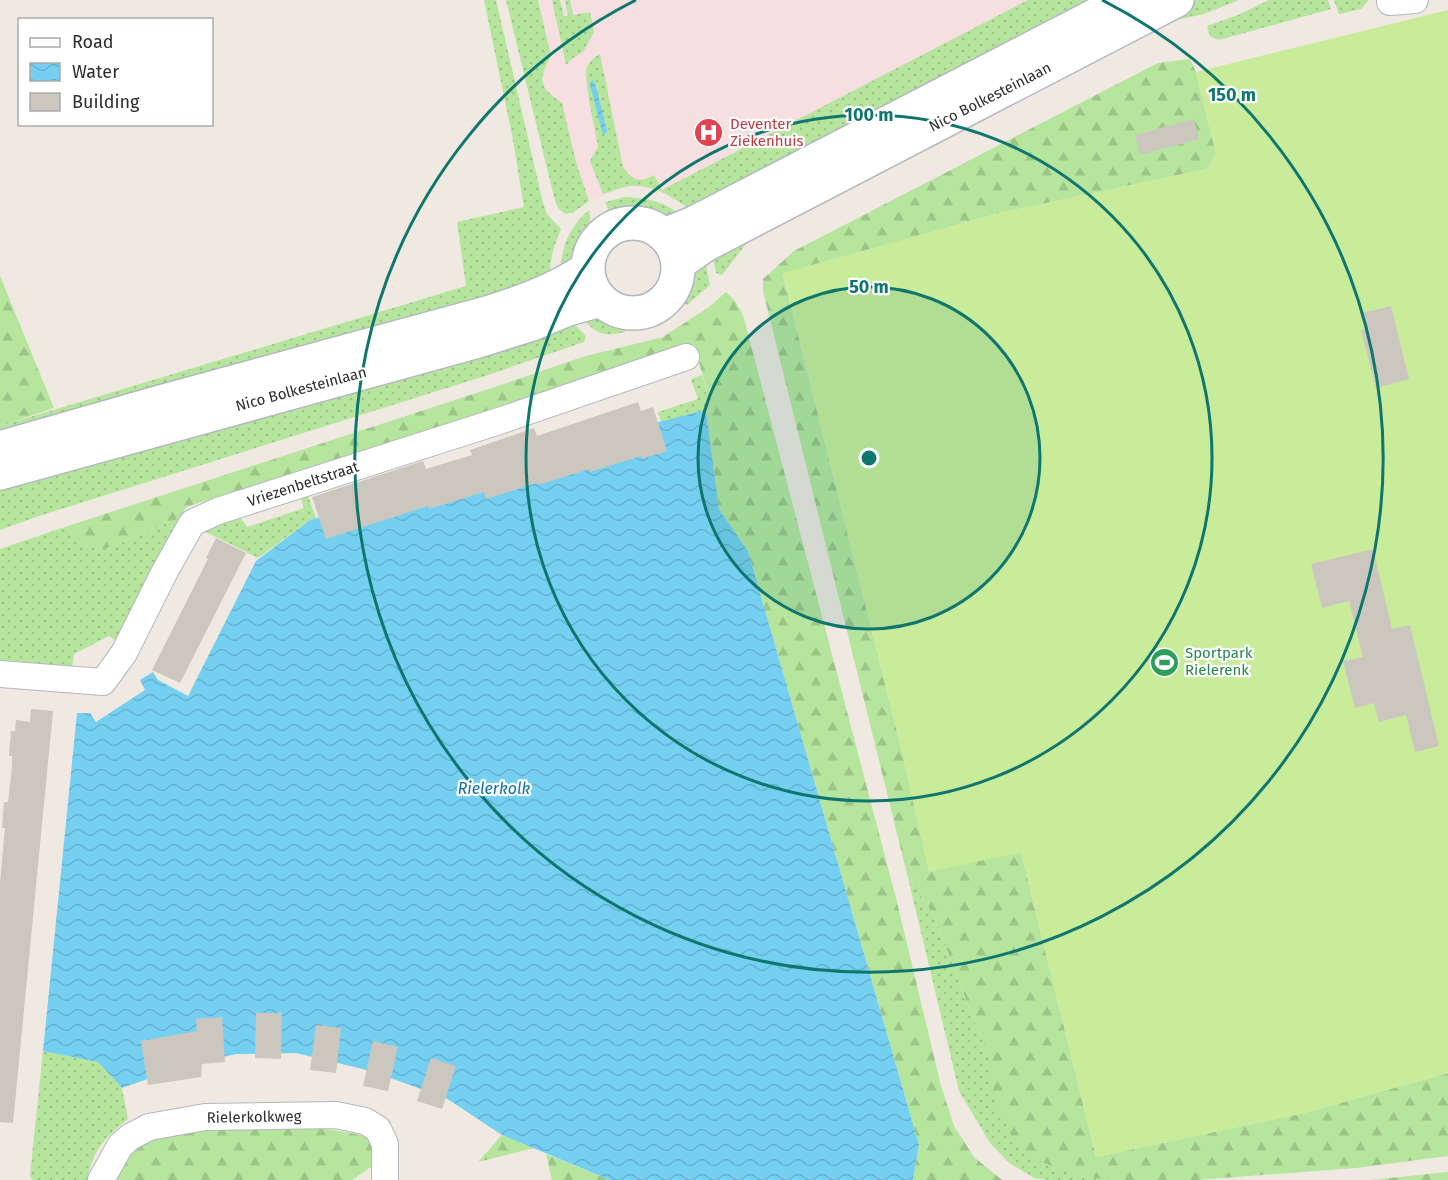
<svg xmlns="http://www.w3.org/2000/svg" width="1448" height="1180" viewBox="0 0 1448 1180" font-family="'Fira Sans',sans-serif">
<defs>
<pattern id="grass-dots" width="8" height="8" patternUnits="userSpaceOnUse" patternTransform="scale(1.5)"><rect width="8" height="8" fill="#b6e59e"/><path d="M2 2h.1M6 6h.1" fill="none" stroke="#9dc588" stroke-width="1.8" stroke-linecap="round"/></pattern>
<pattern id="forest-firs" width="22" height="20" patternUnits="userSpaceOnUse" patternTransform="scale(1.5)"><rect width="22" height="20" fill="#b6e59e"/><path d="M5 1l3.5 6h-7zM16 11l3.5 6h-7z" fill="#9dc588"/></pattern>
<pattern id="water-waves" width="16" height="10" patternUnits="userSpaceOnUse" patternTransform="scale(1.5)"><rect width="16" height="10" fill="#75cff0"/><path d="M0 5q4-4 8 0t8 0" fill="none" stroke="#66b2ce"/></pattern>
</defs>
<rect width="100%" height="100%" fill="#efe9e1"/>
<polygon fill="#f5dfe0" points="538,0 1107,0 693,213 686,206 656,189 634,185 620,188 589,201 576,162 543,85 542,73 551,56"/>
<g fill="url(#grass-dots)">
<path d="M 484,0 L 496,0 L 543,203 L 547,214 L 561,229 C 555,245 547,262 552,280 L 0,439 L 0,426 L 466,286 L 457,222 L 524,207 L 513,140 Z"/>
<path d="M 506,0 L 538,0 L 551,56 C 538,80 538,87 562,103 L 576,162 L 589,201 L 574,212 L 566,214 L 559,209 L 555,201 Z"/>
<polygon points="552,0 560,0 564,16 568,16 565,0 570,0 573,15 590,12 594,32 583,52 573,58 566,65"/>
<path d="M 1028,0 L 1107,0 L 693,213 C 678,199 653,184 631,186 C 622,187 612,191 603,194 L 590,161 L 598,147 C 596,131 583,80 587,67 C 589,62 595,56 600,54 L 623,167 C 633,181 639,183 654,175 L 662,190 Z"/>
<polygon points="1191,0 1239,0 1204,14 1168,22"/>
<polygon points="1269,0 1328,0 1331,9 1219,40 1210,36 1207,26 1238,15"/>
<polygon points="1334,0 1369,0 1361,9 1339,14"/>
<path d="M 625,197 C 649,198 665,202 684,217 L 658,220 L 644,214 L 631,213 L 615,216 L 610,214 L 605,202 Z"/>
<path d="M 589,210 C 595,234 577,259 561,274 C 560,250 569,226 589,210 Z"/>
<polygon points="789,214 746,244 722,275 716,273 711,250"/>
<polygon points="704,255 710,285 687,305 678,298 685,288 688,271"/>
<path d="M 599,314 L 625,322 L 625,332 C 601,338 596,333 579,315 Z"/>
<polygon points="572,322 586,336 584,342 485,376 39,516 0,530 0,480"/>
<polygon points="702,375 712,409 661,422 658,412 698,399 691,379"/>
<polygon points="305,488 316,518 310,520 258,558 198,528 238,514 247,527 304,508 298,490"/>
<polygon points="180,518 116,641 109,636 74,654 72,668 0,662 0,549 65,527 81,545 102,550"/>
<polygon points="908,878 934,915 972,1016 992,1060 992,1091 1082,1176 1107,1180 1048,1180 1034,1178 1008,1162 990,1143 959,1091"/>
<path d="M 43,1051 L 98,1062 L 122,1088 L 128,1119 C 103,1140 94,1148 87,1180 L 32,1180 L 30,1175 Z"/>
</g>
<g fill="url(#forest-firs)">
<polygon points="1190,59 1196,72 1216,154 1207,169 999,213 783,274 901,748 929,871 1021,852 1096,1157 1304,1113 1448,1073 1448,1156 1356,1168 1196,1180 1107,1180 1082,1176 1049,1165 1029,1156 1013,1138 999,1112 992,1091 992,1060 972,1016 934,915 908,878 763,291 763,279 794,251 1158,63"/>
<polygon points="0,276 54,408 0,426"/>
<polygon points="726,292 735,301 743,315 897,902 941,1086 954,1126 974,1157 1002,1180 913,1180 919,1145 748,551 719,509 706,410 712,409 694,345 186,507 180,518 102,550 81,545 65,527 516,380 582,357 663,337 709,307"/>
<path d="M 202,1125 C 262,1125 321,1123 380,1140 L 378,1162 L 352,1180 L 112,1180 L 141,1136 Z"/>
<polygon points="502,1135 534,1148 478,1162"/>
<polygon points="546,1154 610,1180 552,1180"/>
<polygon points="1448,1172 1448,1180 1370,1180"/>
</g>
<polygon fill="#c9ec9a" points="1448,10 1448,1073 1304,1113 1096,1157 1021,852 929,872 901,748 783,273 999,213 1207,169 1216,154 1196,72"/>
<g fill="url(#water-waves)">
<polygon points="592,80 595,83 607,131 605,135 602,132 590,84"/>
<polygon points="706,410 719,509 748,551 919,1145 913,1180 610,1180 502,1135 446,1098 371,1071 296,1053 236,1054 188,1065 122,1088 98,1062 43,1051 77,713 90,713 96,722 145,690 140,680 153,672 158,680 188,696 256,561 310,520 514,459"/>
</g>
<g fill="#cbc7bf">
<polygon points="1194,119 1199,139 1140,155 1135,135"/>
<polygon points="1391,306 1409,379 1376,388 1361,330 1366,329 1362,313"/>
<polygon points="638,402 641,411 653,407 667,451 642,459 641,456 590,472 590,469 538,485 537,483 486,499 484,492 429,509 428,506 326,539 312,497 423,461 426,469 472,455 470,450 534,428 537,436"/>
<polygon points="216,538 246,553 180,683 152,670 208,559 206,558"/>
<polygon points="1373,549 1392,629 1410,625 1439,746 1415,752 1406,715 1379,722 1374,703 1355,708 1343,661 1363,657 1349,601 1322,608 1311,564"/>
<polygon points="31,709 53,711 13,1123 0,1122 0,883 5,828 2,828 4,802 8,802 12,767 12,756 9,756 11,731 15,731 16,720 30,722"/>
<polygon points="256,1013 282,1013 281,1059 255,1058"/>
<polygon points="222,1017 225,1062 202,1064 201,1077 148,1085 141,1041 197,1031 196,1019"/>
<polygon points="316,1025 341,1028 336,1073 310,1070"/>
<polygon points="373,1041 398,1047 388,1091 363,1086"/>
<polygon points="431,1058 456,1066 442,1109 417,1101"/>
</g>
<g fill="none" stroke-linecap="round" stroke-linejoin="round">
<defs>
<g id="minor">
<polyline points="1390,2 1415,0"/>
<polyline points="0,674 103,682 124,653 164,573 192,523 218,511 496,422 686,357"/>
<polyline points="101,1180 120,1146 130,1137 149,1127 205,1117 336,1115 365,1121 378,1129 385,1144 385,1180"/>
</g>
<g id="tertiary">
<circle cx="633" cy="268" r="45"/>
<polyline points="664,235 694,223 1125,0"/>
<polyline points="678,264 705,245 1177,0"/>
<path d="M 0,448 L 160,402 L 487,313 C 522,302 556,290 587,269"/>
<polyline points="0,473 478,341 532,324 568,309 601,300"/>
</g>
</defs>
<use href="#minor" stroke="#b4b7c1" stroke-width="28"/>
<use href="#tertiary" stroke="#b4b7c1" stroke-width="36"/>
<use href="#minor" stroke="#fff" stroke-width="26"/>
<use href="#tertiary" stroke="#fff" stroke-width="33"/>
</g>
<circle cx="869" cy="458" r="171" fill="#0f766e" fill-opacity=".12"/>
<g fill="none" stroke="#0f766e" stroke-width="3">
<circle cx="869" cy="458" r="171"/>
<circle cx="869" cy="458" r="343"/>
<path d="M1102 0A514 514 0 1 1 636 0"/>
</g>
<defs>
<symbol id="hospital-disc" viewBox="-11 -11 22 22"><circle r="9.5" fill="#e0444e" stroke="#fff"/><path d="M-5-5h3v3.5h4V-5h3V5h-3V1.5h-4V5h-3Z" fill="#fff"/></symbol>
<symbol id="stadium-disc" viewBox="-11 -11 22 22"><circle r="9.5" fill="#2e9e5b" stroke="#fff"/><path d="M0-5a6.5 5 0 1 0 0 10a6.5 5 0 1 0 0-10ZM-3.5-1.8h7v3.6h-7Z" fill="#fff"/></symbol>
</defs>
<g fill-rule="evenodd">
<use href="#hospital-disc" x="692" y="116" width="33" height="33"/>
<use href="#stadium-disc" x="1148" y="646" width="33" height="33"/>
</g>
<g text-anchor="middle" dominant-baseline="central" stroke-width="4.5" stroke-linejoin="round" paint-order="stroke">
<g font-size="15" fill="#2e2e2e" stroke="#fff">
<text transform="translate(990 97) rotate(-27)">Nico Bolkesteinlaan</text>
<text transform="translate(301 389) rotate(-15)">Nico Bolkesteinlaan</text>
<text transform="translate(303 484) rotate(-18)">Vriezenbeltstraat</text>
<text transform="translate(254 1117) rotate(-1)">Rielerkolkweg</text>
</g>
<g font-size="15" fill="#be3a42" stroke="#fff" text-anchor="start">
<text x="730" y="124">Deventer<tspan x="730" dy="17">Ziekenhuis</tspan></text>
</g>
<g font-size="15" fill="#27864d" stroke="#fff" text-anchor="start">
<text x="1185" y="653">Sportpark<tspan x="1185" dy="17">Rielerenk</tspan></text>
</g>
<g font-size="16" font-style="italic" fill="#0d6fa3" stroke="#fff">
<text x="494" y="788">Rielerkolk</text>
</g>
</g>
<circle cx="869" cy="458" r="9" fill="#0f766e" stroke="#fff" stroke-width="3"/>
<g font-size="18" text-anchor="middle" font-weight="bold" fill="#0f766e" stroke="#fff" stroke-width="4.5" stroke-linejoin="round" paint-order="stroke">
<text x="1232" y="101">150 m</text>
<text x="869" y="121">100 m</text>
<text x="869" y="293">50 m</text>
</g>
<rect x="18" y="18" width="195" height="108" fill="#ffffff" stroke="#ababab" stroke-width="1.5"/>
<rect x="30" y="38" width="30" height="9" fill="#ffffff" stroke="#ababab" stroke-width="1.5"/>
<text x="72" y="48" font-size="18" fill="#2e2e2e">Road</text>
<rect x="30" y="63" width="30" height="18" fill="url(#water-waves)" stroke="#ababab" stroke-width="1.5"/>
<text x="72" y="78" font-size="18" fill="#2e2e2e">Water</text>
<rect x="30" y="93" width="30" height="18" fill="#cbc7bf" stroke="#ababab" stroke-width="1.5"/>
<text x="72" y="108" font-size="18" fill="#2e2e2e">Building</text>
</svg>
